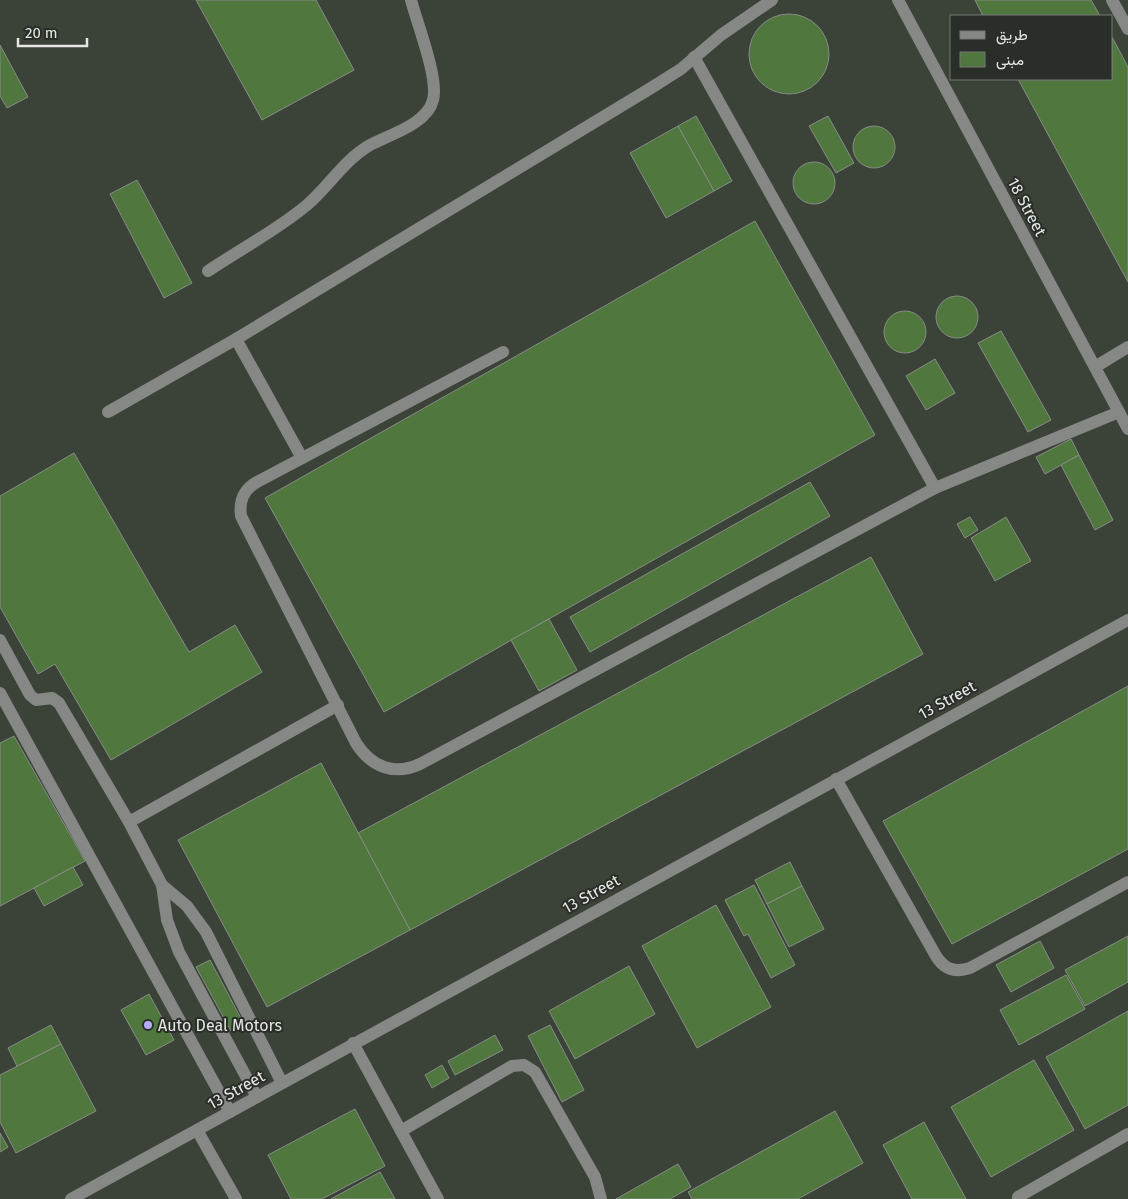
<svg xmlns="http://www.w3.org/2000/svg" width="1128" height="1199" viewBox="0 0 1128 1199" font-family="'Fira Sans',Vazirmatn,sans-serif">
<rect width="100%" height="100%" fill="#343833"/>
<path fill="#3b4339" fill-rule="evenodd" d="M 0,0 L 1128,0 L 1128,1199 L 0,1199 ZM 952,16 L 1112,16 L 1112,79 L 952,79 Z"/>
<g fill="#4f773e" stroke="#888c87">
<polygon points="196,0 316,0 354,70 262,120"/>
<polygon points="975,0 1091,0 1100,16 983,16"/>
<circle cx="789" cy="54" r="40"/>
<polygon points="1112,37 1128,67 1128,282 1018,79 1112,79"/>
<polygon points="0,45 28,97 7,108 0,96"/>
<polygon points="696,116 732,181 714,191 678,126"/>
<polygon points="828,116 854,163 836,173 809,126"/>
<circle cx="874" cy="147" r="21"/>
<polygon points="678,126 714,191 666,218 630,153"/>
<circle cx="814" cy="183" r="21"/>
<polygon points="137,180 192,283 164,298 110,194"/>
<polygon points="755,221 875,435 384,712 265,498"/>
<circle cx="957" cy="317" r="21"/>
<circle cx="905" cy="332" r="21"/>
<polygon points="1001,331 1051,420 1028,432 978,343"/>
<polygon points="935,359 955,393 926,410 906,376"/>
<polygon points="1071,439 1079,455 1045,474 1036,457"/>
<polygon points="74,453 189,652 235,625 262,672 111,760 55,664 38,674 0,607 0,496"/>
<polygon points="1079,455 1113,520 1095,530 1061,465"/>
<polygon points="810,482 830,516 590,652 570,617"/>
<polygon points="970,517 978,530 965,538 957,524"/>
<polygon points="1006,517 1031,561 995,581 971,538"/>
<polygon points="871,557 923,654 410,930 358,833"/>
<polygon points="549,619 577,670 539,691 511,640"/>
<polygon points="1128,686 1128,849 952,944 883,821"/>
<polygon points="14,736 85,861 0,906 0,743"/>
<polygon points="321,763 410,930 267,1007 178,840"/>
<polygon points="790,862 802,886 767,904 755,880"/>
<polygon points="73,867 83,885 44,906 34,888"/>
<polygon points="754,885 795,965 771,978 748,934 744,936 725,900"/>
<polygon points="802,886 824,929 789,947 767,904"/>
<polygon points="716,905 771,1007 697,1048 642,946"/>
<polygon points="1128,936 1128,982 1085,1006 1065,970"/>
<polygon points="1040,941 1054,968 1011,992 996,965"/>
<polygon points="210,960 244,1024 231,1031 196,967"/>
<polygon points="629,966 655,1014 575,1059 549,1011"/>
<polygon points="1066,975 1085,1009 1019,1045 1000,1010"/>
<polygon points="149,994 174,1040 146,1055 121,1010"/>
<polygon points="1128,1011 1128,1105 1085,1129 1046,1057"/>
<polygon points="51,1025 61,1044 17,1066 8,1048"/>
<polygon points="550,1025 584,1090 562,1102 528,1036"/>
<polygon points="495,1035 503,1050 455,1075 448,1061"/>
<polygon points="61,1044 96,1111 16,1153 0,1122 0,1075"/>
<polygon points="1034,1060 1074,1130 991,1177 951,1107"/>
<polygon points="442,1065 449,1078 432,1088 425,1075"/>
<polygon points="355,1109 385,1166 322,1199 291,1199 268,1155"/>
<polygon points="835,1111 863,1163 798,1199 692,1199 688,1192"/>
<polygon points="924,1122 966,1199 912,1199 883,1145"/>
<polygon points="0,1133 8,1147 0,1152"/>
<polygon points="678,1164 691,1187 670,1199 616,1199"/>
<polygon points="380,1172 395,1199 331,1199"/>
</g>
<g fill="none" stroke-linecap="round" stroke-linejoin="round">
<g stroke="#868886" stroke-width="12">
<polyline points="898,0 1128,429"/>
<polyline points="1112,0 1128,29"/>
<polyline points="694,57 935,488"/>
<path d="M 208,271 C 241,249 277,230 307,205 C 329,186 344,160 370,145 C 391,134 427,124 433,100 C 439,79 417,23 411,0"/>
<polyline points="236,339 302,458"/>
<path d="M 503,352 L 257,482 C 243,490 239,501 241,516 L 356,743 C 371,767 394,776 420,764 L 935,488 L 1119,412"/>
<polyline points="1095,367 1128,347"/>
<polyline points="108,412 236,339 651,88 681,69 721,35 772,0"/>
<polyline points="0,640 30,695 36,700 52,698 59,703 129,822 162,885 167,920 179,952 257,1097"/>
<polyline points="0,693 230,1112"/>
<path d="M 836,779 L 936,956 C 944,969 955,973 970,968 L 1128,882"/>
<polyline points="129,822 338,705"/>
<polyline points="162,885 187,906 206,932 282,1083"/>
<polyline points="353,1043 438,1199"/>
<polyline points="197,1130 236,1199"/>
<polyline points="401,1131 512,1066 524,1065 535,1072 595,1177 601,1199"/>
<polyline points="1018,1197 1128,1134"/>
<polyline points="71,1199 1128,620"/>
</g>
</g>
<circle fill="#b3adf9" stroke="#2a2e29" stroke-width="2" cx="148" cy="1025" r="5"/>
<g text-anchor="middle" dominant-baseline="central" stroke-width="4" stroke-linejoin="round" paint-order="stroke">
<g font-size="16" fill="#e5e7e4" stroke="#2a2e29">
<text transform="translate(1027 207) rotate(62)">18 Street</text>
<text transform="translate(947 700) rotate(-29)">13 Street</text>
<text transform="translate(591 894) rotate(-29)">13 Street</text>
<text transform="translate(236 1090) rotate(-29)">13 Street</text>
</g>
<g font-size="16" fill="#e5e7e4" stroke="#2a2e29" text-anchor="start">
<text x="158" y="1025">Auto Deal Motors</text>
</g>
</g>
<rect x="950" y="15" width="162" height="65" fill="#2a2e29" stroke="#757874"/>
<rect x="960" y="31" width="25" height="8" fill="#868886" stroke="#757874"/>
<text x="996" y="40" font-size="15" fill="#e5e7e4">طريق</text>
<rect x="960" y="52" width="25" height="15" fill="#4f773e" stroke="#757874"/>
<text x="996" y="65" font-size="15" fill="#e5e7e4">مبنى</text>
<path d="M18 38v8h69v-8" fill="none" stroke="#e5e7e4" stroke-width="2.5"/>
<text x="25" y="38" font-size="15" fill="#e5e7e4" stroke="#2a2e29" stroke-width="4" paint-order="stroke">20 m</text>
</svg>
